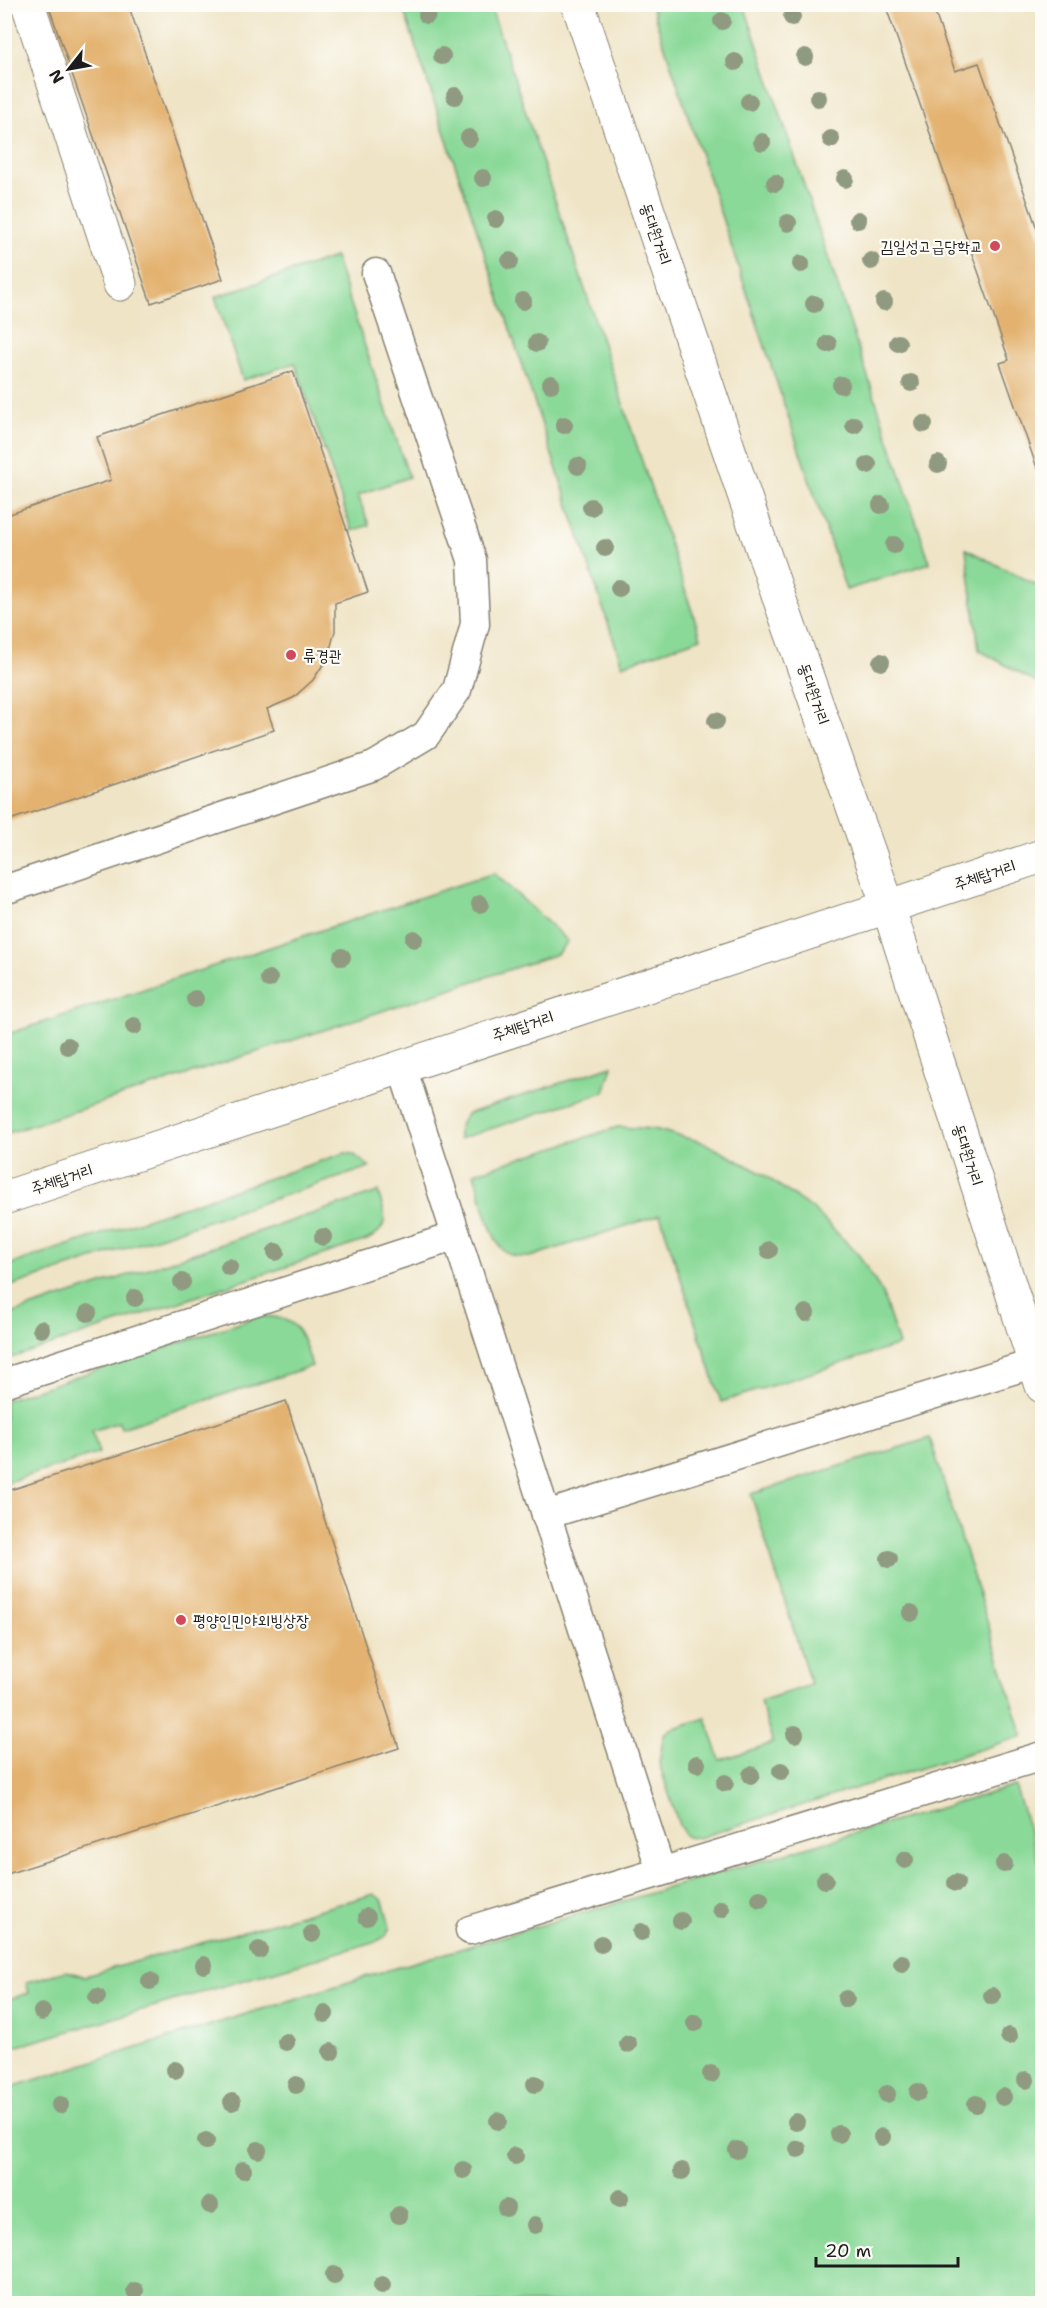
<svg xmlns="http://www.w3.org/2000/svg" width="1047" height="2308" viewBox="0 0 1047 2308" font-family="'Shantell Sans','Poor Story',sans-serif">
<rect width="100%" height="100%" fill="#fdfcf7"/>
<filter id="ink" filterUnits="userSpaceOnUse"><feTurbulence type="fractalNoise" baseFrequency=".0167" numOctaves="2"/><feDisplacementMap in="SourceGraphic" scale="12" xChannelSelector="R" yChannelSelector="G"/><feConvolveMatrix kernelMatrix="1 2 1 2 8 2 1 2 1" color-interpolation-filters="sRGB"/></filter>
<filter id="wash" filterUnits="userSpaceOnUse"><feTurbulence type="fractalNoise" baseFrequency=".008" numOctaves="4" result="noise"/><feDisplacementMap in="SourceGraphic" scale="24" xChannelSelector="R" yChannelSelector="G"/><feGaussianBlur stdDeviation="1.35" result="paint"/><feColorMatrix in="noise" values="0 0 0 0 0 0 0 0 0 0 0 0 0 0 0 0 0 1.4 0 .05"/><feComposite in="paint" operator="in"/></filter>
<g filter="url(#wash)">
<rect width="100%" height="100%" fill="#efe4c6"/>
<g fill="#8ad998" stroke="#537a5a" stroke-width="1.5">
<polygon points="402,5 490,5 701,638 622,665"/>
<polygon points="651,5 744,5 930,563 846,590"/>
<polygon points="335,257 409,477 358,495 369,525 352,531 295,363 243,380 215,297"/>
<polygon points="966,549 1042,588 1042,686 979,650"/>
<polygon points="494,873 568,941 557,954 5,1134 5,1035"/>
<path d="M 612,1066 L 604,1092 L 459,1139 C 458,1128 460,1122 467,1114 Z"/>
<path d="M 618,1127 L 654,1129 L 705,1143 L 761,1173 L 814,1210 L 858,1254 L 882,1292 L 899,1345 L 721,1402 L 660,1215 L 530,1257 C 520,1257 510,1257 503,1250 C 490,1237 480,1192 474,1173 Z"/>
<polygon points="345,1153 353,1154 370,1167 5,1288 5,1266"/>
<path d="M 378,1192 C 385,1214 392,1227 367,1240 L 5,1360 L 5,1316 Z"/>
<path d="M 260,1316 C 299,1316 301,1333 312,1366 L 121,1428 L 119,1422 L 92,1431 L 99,1453 L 5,1483 L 5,1400 Z"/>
<polygon points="930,1438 1023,1736 698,1838 686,1836 679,1825 659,1763 664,1734 671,1729 706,1718 720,1760 773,1743 760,1701 811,1685 751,1494"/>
<polygon points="1015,1786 1042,1871 1042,2303 5,2303 5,2089 378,1973"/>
<polygon points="374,1894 383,1901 390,1927 386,1936 377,1941 5,2050 5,2000 29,1993 26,1982 66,1971 85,1976"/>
</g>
<g id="blocks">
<g fill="#e3b26f">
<polygon points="48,4 128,4 223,279 151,303"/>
<polygon points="885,4 932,4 955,71 979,63 1042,243 1042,467 1037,468 1000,363 1009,360"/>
<polygon points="293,371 368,592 335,603 335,631 328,657 313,680 293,698 267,709 274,730 4,822 4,516 111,480 97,437"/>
<polygon points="286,1401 399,1748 4,1875 4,1492"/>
</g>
</g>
</g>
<g filter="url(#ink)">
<use href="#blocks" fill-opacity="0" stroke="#868071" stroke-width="1.5"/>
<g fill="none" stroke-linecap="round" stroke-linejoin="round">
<defs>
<g id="lane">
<polyline points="4,890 374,766 426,735 457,690 475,624 472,560 376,273"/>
<polyline points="402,1067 661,1871"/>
<polyline points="4,1383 456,1236"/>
<polyline points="546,1515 1035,1363"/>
<polyline points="470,1930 1042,1756"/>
</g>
<polyline id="street" points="28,4 120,284"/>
<polyline id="secondary" points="4,1198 1042,856"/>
<polyline id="primary" points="578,4 776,589 888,906 1042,1386"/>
</defs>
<use href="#lane" stroke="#868071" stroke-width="31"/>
<use href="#street" stroke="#868071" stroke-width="35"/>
<use href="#secondary" stroke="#868071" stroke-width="35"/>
<use href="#primary" stroke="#868071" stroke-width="35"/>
<use href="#lane" stroke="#fff" stroke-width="28"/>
<use href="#street" stroke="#fff" stroke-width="33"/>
<use href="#secondary" stroke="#fff" stroke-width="33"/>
<use href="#primary" stroke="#fff" stroke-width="33"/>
</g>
<g fill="#909a80">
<circle cx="427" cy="15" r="9"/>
<circle cx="792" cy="17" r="9"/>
<circle cx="722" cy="21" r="9"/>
<circle cx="442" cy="56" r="9"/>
<circle cx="805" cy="57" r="9"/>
<circle cx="735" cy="62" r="9"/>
<circle cx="455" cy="96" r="9"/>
<circle cx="818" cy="98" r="9"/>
<circle cx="749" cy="102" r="9"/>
<circle cx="469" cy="138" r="9"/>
<circle cx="831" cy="139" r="9"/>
<circle cx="762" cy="142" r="9"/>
<circle cx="483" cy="178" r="9"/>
<circle cx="845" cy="179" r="9"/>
<circle cx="775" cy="183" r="9"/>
<circle cx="496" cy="219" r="9"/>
<circle cx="858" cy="220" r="9"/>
<circle cx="788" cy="223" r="9"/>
<circle cx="510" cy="261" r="9"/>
<circle cx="871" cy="261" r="9"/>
<circle cx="801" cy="264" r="9"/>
<circle cx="523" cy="301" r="9"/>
<circle cx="884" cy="302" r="9"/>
<circle cx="814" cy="304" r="9"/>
<circle cx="537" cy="343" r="9"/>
<circle cx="898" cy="343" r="9"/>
<circle cx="828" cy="344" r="9"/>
<circle cx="911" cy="383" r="9"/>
<circle cx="551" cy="384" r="9"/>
<circle cx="841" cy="385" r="9"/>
<circle cx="924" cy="424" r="9"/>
<circle cx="564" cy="425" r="9"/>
<circle cx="854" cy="425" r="9"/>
<circle cx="938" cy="464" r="9"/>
<circle cx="868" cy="465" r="9"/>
<circle cx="578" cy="466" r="9"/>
<circle cx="881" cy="505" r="9"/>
<circle cx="591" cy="507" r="9"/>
<circle cx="894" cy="545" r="9"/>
<circle cx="605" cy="548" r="9"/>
<circle cx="619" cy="588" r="9"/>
<circle cx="881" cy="662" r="9"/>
<circle cx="716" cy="721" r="9"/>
<circle cx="480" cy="904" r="9"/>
<circle cx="414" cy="939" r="9"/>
<circle cx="342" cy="957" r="9"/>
<circle cx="269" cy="979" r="9"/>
<circle cx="195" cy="999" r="9"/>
<circle cx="134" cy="1026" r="9"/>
<circle cx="68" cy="1046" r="9"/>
<circle cx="323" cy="1237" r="9"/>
<circle cx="769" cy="1250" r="9"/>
<circle cx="276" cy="1252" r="9"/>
<circle cx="229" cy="1267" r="9"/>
<circle cx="182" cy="1282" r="9"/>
<circle cx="135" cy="1298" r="9"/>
<circle cx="88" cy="1313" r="9"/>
<circle cx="806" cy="1313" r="9"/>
<circle cx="41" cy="1329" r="9"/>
<circle cx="889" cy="1559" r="9"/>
<circle cx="911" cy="1613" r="9"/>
<circle cx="795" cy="1734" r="9"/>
<circle cx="697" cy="1764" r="9"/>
<circle cx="781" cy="1771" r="9"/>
<circle cx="751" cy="1775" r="9"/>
<circle cx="725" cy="1783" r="9"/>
<circle cx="905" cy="1860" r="9"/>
<circle cx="1004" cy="1864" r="9"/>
<circle cx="825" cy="1880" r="9"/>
<circle cx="956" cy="1883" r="9"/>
<circle cx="760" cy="1899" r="9"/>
<circle cx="721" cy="1909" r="9"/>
<circle cx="367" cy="1917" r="9"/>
<circle cx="681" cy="1921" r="9"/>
<circle cx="641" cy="1932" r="9"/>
<circle cx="312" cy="1934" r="9"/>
<circle cx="601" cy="1944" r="9"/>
<circle cx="259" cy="1950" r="9"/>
<circle cx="902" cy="1963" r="9"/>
<circle cx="204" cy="1965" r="9"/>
<circle cx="150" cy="1981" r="9"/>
<circle cx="992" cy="1996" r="9"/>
<circle cx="97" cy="1997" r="9"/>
<circle cx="846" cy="1999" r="9"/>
<circle cx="42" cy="2012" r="9"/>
<circle cx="325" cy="2014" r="9"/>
<circle cx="695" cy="2023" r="9"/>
<circle cx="1009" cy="2036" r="9"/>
<circle cx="286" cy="2042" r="9"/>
<circle cx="628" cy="2044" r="9"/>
<circle cx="331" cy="2052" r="9"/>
<circle cx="175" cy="2070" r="9"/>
<circle cx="711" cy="2074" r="9"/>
<circle cx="1026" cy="2080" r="9"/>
<circle cx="535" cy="2084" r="9"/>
<circle cx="296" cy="2085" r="9"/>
<circle cx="918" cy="2092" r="9"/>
<circle cx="887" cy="2094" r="9"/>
<circle cx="1003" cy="2097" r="9"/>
<circle cx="232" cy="2102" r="9"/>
<circle cx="976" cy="2104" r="9"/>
<circle cx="60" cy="2105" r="9"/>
<circle cx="498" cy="2121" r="9"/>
<circle cx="796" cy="2122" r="9"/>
<circle cx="839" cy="2134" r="9"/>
<circle cx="882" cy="2137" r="9"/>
<circle cx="206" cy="2141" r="9"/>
<circle cx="798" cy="2149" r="9"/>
<circle cx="258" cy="2150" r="9"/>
<circle cx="737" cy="2150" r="9"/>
<circle cx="515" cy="2156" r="9"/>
<circle cx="243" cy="2170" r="9"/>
<circle cx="463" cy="2170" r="9"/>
<circle cx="682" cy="2171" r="9"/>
<circle cx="620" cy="2198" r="9"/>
<circle cx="210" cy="2205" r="9"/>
<circle cx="506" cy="2208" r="9"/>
<circle cx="399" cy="2215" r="9"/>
<circle cx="535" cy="2225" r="9"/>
<circle cx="334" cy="2275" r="9"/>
<circle cx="382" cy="2285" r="9"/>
<circle cx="135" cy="2291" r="9"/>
</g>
</g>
<g fill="#d1495b" stroke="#fdfcf7" stroke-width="2">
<circle cx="995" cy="246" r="6"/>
<circle cx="291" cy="655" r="6"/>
<circle cx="181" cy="1620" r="6"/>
</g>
<g text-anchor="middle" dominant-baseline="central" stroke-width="4.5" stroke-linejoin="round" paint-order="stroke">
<g font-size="16" fill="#1c1c1c" stroke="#fdfcf7">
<text transform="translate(656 234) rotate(71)">동대원거리</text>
<text transform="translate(814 694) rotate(71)">동대원거리</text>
<text transform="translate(985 875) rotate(-18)">주체탑거리</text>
<text transform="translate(523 1026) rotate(-18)">주체탑거리</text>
<text transform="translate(968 1155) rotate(72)">동대원거리</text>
<text transform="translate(62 1179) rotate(-18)">주체탑거리</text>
</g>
<g font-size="16" fill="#1c1c1c" stroke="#fdfcf7" text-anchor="start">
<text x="983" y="246" text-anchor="end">김일성고급당학교</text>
<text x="303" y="655">류경관</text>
<text x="193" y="1620">평양인민야외빙상장</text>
</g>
</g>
<rect width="1047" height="2308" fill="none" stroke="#fdfcf7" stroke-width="24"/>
<g transform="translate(69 69) rotate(239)" stroke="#fdfcf7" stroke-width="4.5" paint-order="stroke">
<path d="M0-4.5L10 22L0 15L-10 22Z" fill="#1c1c1c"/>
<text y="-9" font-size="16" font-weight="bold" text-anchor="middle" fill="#1c1c1c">N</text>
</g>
<path d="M816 2257v9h142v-9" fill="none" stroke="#1c1c1c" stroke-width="3"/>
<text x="825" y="2257" font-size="18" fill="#1c1c1c" stroke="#fdfcf7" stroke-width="4.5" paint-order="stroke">20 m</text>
</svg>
